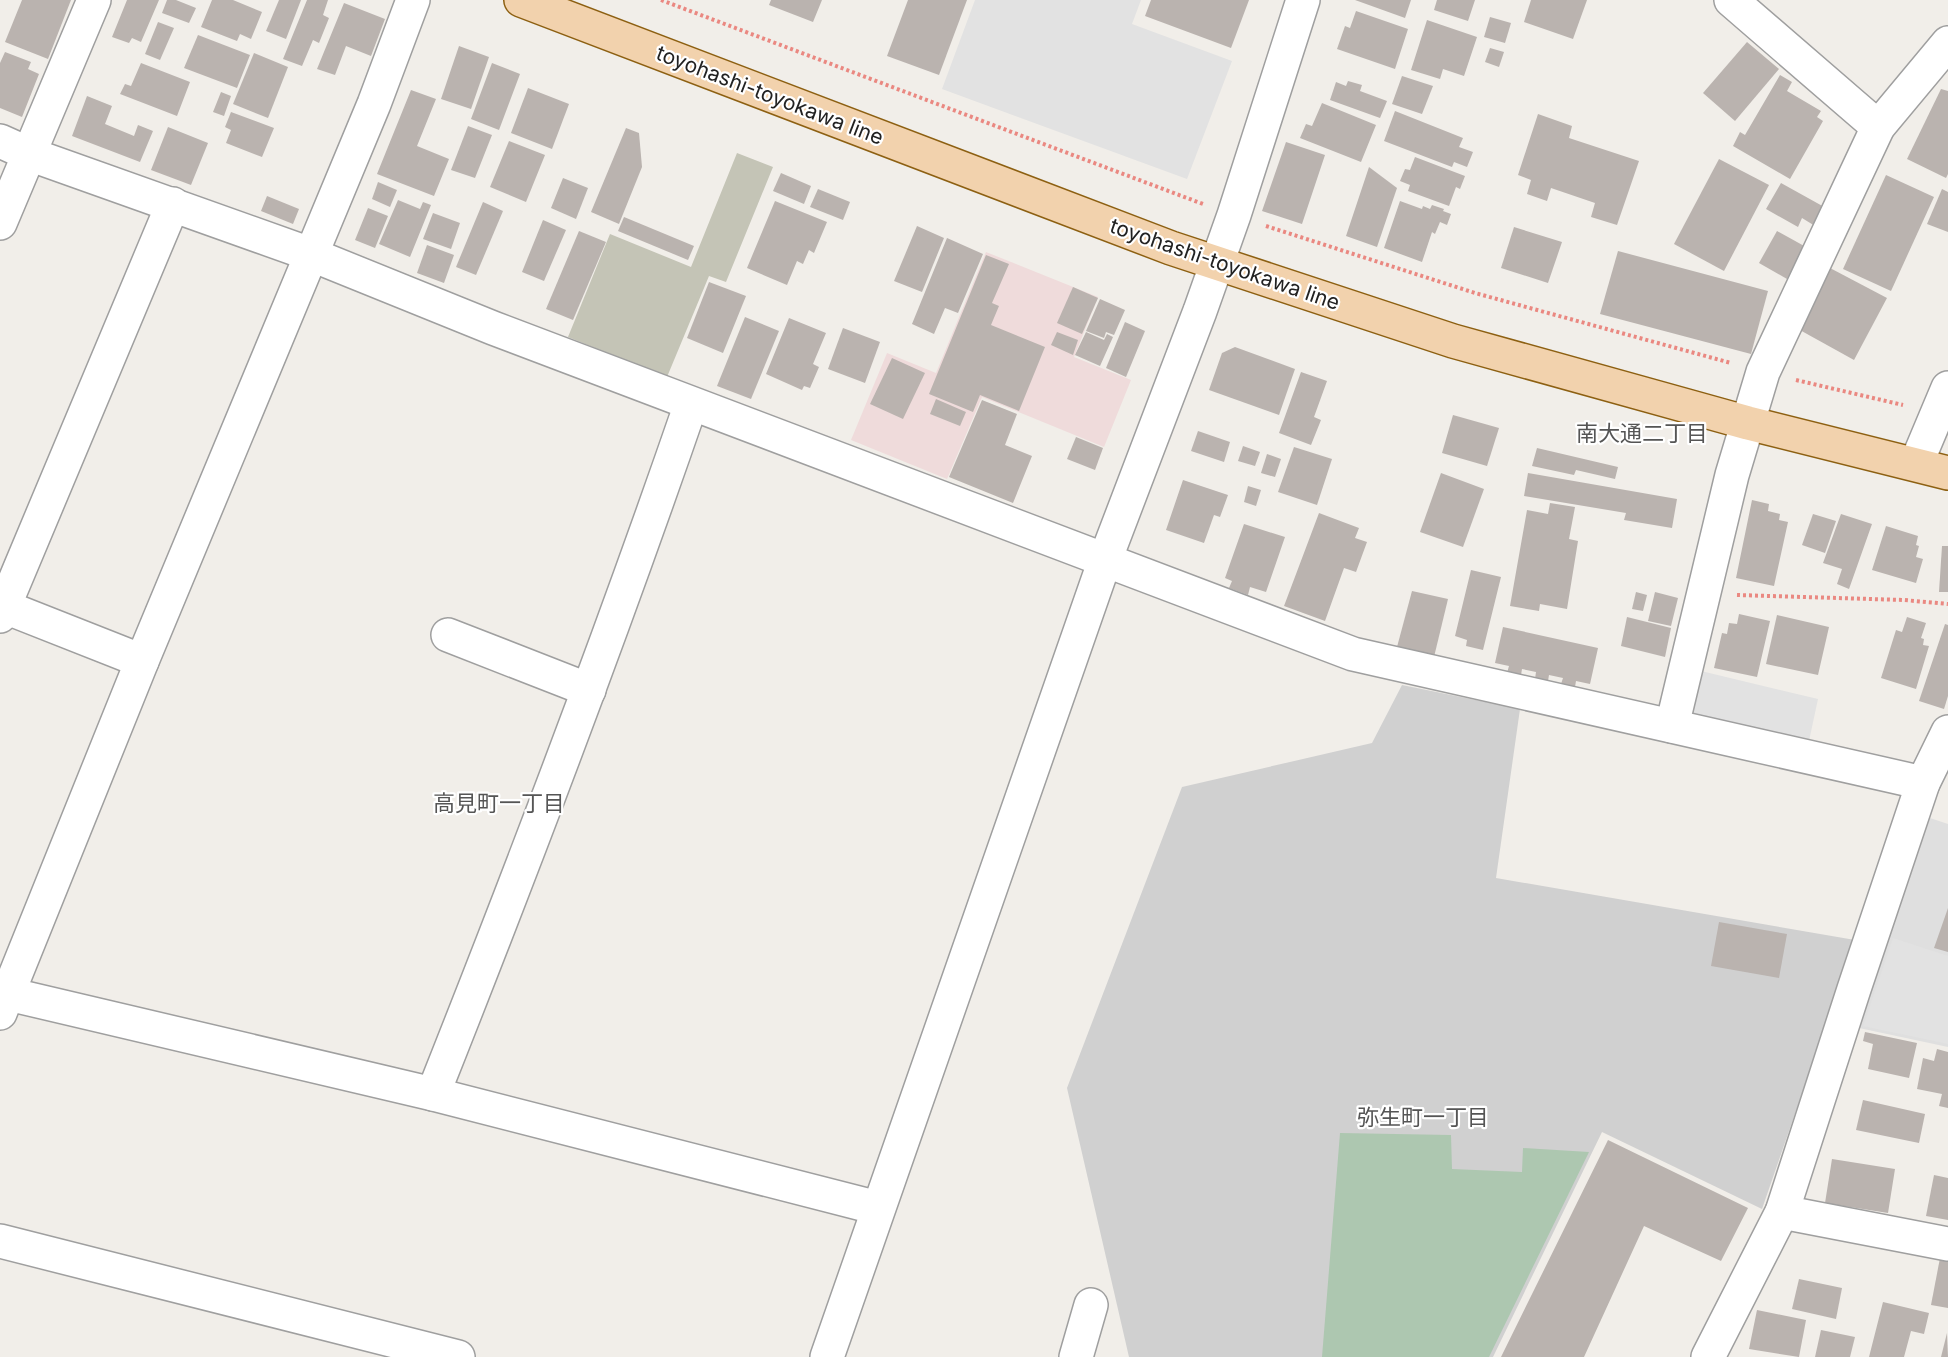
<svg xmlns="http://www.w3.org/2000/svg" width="1948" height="1357" viewBox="0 0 1948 1357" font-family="Inter,'Noto Sans JP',sans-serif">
<rect width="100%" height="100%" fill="#f1eee9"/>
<polygon fill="#dfdfdf" points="1927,817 1948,824 1948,1047 1859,1028"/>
<polygon fill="#efdbdb" points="986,252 1098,297 1074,357 1131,380 1104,447 982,397 947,479 851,440 887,353 936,373"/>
<polygon fill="#d0d0d0" points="1402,685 1520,709 1496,878 1855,940 1762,1209 1602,1132 1493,1357 1129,1357 1067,1088 1182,787 1372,743"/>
<polygon fill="#c4c4b6" points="737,153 773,167 726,282 709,276 667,377 568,337 610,234 691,267"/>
<polygon fill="#adc7b0" points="1340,1133 1451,1135 1452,1169 1522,1172 1523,1148 1589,1152 1489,1357 1322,1357"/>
<g fill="#e2e2e2">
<polygon points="975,0 1141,0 1132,24 1232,61 1187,179 942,89"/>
<polygon points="1701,671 1818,699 1809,741 1691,714"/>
<polygon points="1893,938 1948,956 1948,1044 1863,1026"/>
</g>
<g fill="#bab3af">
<polygon points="22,0 71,0 48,59 5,42"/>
<polygon points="127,0 159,0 141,42 132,38 129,43 112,37"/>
<polygon points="167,0 176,0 196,8 189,23 162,13"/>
<polygon points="212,0 233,0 262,12 251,39 240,34 237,41 201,27"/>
<polygon points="279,0 301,0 286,39 266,31"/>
<polygon points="307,0 328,0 323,15 329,18 319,43 313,40 302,66 283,59"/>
<polygon points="771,0 822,0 813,22 769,5"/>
<polygon points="908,0 967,0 939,75 887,56"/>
<polygon points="1151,0 1249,0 1231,48 1145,16"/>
<polygon points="1355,0 1411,0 1405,18"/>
<polygon points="1437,0 1475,0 1468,21 1434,10"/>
<polygon points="1531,0 1587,0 1573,39 1524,22"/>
<polygon points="344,3 385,19 371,56 346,46 335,75 317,69"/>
<polygon points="1356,11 1408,29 1395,69 1337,49 1345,26 1350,28"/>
<polygon points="1490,17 1511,23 1505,43 1484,37"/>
<polygon points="1427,20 1477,37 1464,76 1443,69 1440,79 1411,70"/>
<polygon points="158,22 174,28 160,60 145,54"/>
<polygon points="198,35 250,55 237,88 184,68"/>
<polygon points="1747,42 1779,69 1735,121 1703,93"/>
<polygon points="459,46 489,57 471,109 441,99"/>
<polygon points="1490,48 1504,52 1499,67 1485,62"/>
<polygon points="5,52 31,62 28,69 39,74 22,117 0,108 0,63"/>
<polygon points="254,53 288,67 268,118 233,104"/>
<polygon points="141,63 190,82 177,116 120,94 125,84 131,86"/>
<polygon points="492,63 520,74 499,130 471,119"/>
<polygon points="1780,75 1792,82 1787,91 1821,111 1817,117 1823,121 1790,179 1733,146 1740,132 1745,135"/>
<polygon points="1402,76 1433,86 1422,114 1392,104"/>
<polygon points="1348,81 1362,85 1360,91 1387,101 1380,118 1330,100 1336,82 1346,86"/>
<polygon points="528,88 569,104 552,149 511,133"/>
<polygon points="1941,89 1948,91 1948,174 1946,178 1907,159"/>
<polygon points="411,90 436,99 417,146 449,159 434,196 377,174"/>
<polygon points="221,92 231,96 224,116 213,112"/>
<polygon points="87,96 112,106 105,124 134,136 138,125 153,131 140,162 72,136"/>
<polygon points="1322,103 1376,125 1361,162 1300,138 1306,124 1312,126"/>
<polygon points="1395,111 1463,138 1459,147 1473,152 1467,167 1454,162 1452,167 1384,141"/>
<polygon points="231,112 274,128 262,157 226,143 231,130 225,127"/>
<polygon points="1538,114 1572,126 1569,138 1639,161 1617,225 1591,217 1595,203 1551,188 1547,201 1527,194 1531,180 1518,175"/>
<polygon points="468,126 492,135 475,178 451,170"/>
<polygon points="168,127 208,143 191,185 151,170"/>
<polygon points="626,128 639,133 642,167 619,224 591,212"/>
<polygon points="509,141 545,155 526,202 490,187"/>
<polygon points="1286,142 1325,155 1302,224 1262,211"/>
<polygon points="1415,157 1465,176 1460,189 1456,187 1449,206 1408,191 1410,185 1400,181 1405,169 1410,170"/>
<polygon points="1719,159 1769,185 1724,271 1674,244"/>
<polygon points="1369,167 1397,188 1377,247 1346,236"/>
<polygon points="781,173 811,186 804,204 773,191"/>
<polygon points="1886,175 1934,197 1891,291 1843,269"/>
<polygon points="563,178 588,188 576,219 551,208"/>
<polygon points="378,182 397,190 390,207 372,199"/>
<polygon points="1781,183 1826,208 1815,226 1802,218 1798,227 1766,209"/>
<polygon points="818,189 850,202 843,220 810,207"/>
<polygon points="1942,189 1948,192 1948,232 1927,224"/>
<polygon points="267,196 299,209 293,224 261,211"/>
<polygon points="398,200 420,209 423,202 431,205 410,257 379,244"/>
<polygon points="775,201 827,222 814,253 809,250 803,264 797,261 787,285 747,268"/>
<polygon points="1400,201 1422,209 1423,206 1430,209 1432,205 1444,209 1443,211 1451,214 1447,225 1440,222 1435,234 1432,232 1422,262 1384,248"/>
<polygon points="483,202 503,211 476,275 456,267"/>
<polygon points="368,208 388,216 375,248 355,240"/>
<polygon points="433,213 460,223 451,249 423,239"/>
<polygon points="624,217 694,246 688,260 618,231"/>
<polygon points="543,220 566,230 544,281 522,272"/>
<polygon points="917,226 944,238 922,292 894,281"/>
<polygon points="1514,227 1562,242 1548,283 1501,268"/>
<polygon points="579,231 606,242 573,320 546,309"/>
<polygon points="1777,231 1806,247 1787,279 1759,263"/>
<polygon points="947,238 983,254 958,313 945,308 934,334 912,324"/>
<polygon points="427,245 454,255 444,283 417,273"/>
<polygon points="1618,251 1768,291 1751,354 1600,314"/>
<polygon points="986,255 1009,264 992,303 999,306 991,325 1045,347 1019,411 980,395 973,412 929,394"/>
<polygon points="1830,268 1887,298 1854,360 1798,329"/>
<polygon points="709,282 746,296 723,353 687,338"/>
<polygon points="1073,287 1098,298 1082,334 1057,323"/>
<polygon points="1100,299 1125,310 1114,335 1106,332 1104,338 1086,331"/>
<polygon points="745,317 779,331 751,399 717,386"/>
<polygon points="789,318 826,333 813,364 819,367 810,388 804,386 802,390 766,374"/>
<polygon points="1125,322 1145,331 1126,377 1106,368"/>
<polygon points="843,328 880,342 865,383 828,369"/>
<polygon points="1057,332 1078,340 1073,355 1051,345"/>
<polygon points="1086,332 1104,340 1107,334 1113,337 1100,366 1075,355"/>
<polygon points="1235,347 1295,369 1279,415 1209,390 1222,353"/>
<polygon points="892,358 925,373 903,419 870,404"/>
<polygon points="1301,372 1327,381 1314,417 1321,420 1311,445 1279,433"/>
<polygon points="936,399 966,412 960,426 930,414"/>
<polygon points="982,400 1017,414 1005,445 1032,456 1013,503 949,477"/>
<polygon points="1453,415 1499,428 1487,466 1442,453"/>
<polygon points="1198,431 1230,442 1224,462 1191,451"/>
<polygon points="1076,437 1103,448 1095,470 1067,459"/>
<polygon points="1243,446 1260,452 1255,466 1238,461"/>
<polygon points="1294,447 1332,459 1317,505 1278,492"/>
<polygon points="1537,448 1618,467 1615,479 1576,470 1574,475 1532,466"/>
<polygon points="1267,454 1281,459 1275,477 1261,473"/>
<polygon points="1441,473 1484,489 1463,547 1420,532"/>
<polygon points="1528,473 1677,499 1672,528 1624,520 1626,513 1524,496"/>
<polygon points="1183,480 1228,495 1220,517 1214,515 1204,543 1166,530"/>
<polygon points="1248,486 1261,490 1256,506 1244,502"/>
<polygon points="1752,500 1769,504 1768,511 1780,514 1779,520 1788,522 1774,586 1736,578"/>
<polygon points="1550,503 1575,507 1569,539 1578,541 1567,609 1540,604 1539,611 1510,606 1527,510 1548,514"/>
<polygon points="1319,513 1359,528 1355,538 1367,542 1356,572 1344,568 1325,621 1284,606"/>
<polygon points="1813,514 1836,521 1825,553 1802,545"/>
<polygon points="1841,514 1872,524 1849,589 1837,584 1842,569 1823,563"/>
<polygon points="1244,524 1285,537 1266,592 1250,587 1248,595 1229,588 1232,581 1225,578"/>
<polygon points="1886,526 1918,536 1916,545 1919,546 1916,557 1923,559 1916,583 1872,570"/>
<polygon points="1942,546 1948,546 1948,592 1939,592"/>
<polygon points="1471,570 1501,577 1483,650 1466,646 1467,640 1455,636"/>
<polygon points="1412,591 1448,599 1434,657 1397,647"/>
<polygon points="1636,592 1647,595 1643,611 1632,609"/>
<polygon points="1655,592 1678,598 1671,626 1648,621"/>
<polygon points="1739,614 1770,621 1757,677 1714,668 1722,633 1727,634 1729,623 1737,624"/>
<polygon points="1777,615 1829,627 1818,675 1766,664"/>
<polygon points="1627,617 1671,628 1665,657 1621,646"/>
<polygon points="1907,617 1926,623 1921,638 1924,639 1923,645 1929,646 1916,689 1881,678 1896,630 1902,632"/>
<polygon points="1945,624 1948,625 1948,696 1944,709 1919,701"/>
<polygon points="1503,627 1598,648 1590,684 1576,681 1575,687 1561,684 1563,678 1549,675 1548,681 1535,679 1536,672 1522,669 1521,675 1507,673 1509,666 1495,663"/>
<polygon points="1948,908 1948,952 1934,948"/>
<polygon points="1719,922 1787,934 1779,978 1711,966"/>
<polygon points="1865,1032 1917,1043 1909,1078 1868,1069 1873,1044 1863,1041"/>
<polygon points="1937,1049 1948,1052 1948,1108 1939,1106 1942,1094 1917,1089 1923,1058 1934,1061"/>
<polygon points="1863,1100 1925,1114 1919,1143 1856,1130"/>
<polygon points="1608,1140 1748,1208 1721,1261 1644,1226 1584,1357 1501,1357"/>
<polygon points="1832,1159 1895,1169 1888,1213 1825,1203"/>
<polygon points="1934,1175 1948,1178 1948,1220 1926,1216"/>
<polygon points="1940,1258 1948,1260 1948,1308 1931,1305"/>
<polygon points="1799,1279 1842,1288 1836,1319 1792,1309"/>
<polygon points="1883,1302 1929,1313 1924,1334 1911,1331 1904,1357 1869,1357"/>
<polygon points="1757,1310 1806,1320 1799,1357 1749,1349"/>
<polygon points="1821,1330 1855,1337 1850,1357 1815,1357"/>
<polygon points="1947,1333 1948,1357 1941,1357"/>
</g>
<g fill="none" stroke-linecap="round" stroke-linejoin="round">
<defs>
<g id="minor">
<polyline points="1731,0 1878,127"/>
<polyline points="0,141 29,154 310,254 493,328 1353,654 1923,783"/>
<polyline points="0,223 94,0"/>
<polyline points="1916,464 1948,388"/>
<polyline points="0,605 142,661"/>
<polyline points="0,616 173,204"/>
<polyline points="448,635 589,690"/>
<polyline points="1672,726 1732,475 1763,372 1878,127 1948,43"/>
<polyline points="0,992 433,1094 878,1208"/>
<polyline points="0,1013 142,661 374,104 413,0"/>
<path d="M 433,1094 C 524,865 611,636 691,404"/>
<polyline points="1782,1212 1948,1244"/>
<polyline points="0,1241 458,1357"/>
<polyline points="827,1357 1105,560 1200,311 1234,215 1303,0"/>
<polyline points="1076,1357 1091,1305"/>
<polyline points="1708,1357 1782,1212 1854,989 1923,783 1948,732"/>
</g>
<polyline id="major" points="521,0 1171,248 1453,341 1748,423 1948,473"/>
</defs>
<use href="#minor" stroke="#9f9f9f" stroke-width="36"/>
<use href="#major" stroke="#8d6012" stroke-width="36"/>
<g stroke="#ea8881" stroke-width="4" stroke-dasharray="3 3" stroke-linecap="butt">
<polyline points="661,0 1203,204"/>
<polyline points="1266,226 1475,293 1731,363"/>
<polyline points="1796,380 1903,405"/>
<polyline points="1737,595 1904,600 1948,604"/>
</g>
<use href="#minor" stroke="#fff" stroke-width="33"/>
<use href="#major" stroke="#f2d2ad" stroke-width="33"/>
</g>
<g text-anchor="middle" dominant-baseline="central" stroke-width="4.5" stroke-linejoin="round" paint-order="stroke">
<g font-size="21" fill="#222" stroke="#fff">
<text transform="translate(770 95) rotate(21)">toyohashi-toyokawa line</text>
<text transform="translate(1225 264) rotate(19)">toyohashi-toyokawa line</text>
</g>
<g font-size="22" fill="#555" stroke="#fff">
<text x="1642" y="433">南大通二丁目</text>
<text x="499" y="803">高見町一丁目</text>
<text x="1423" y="1117">弥生町一丁目</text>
</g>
</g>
</svg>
